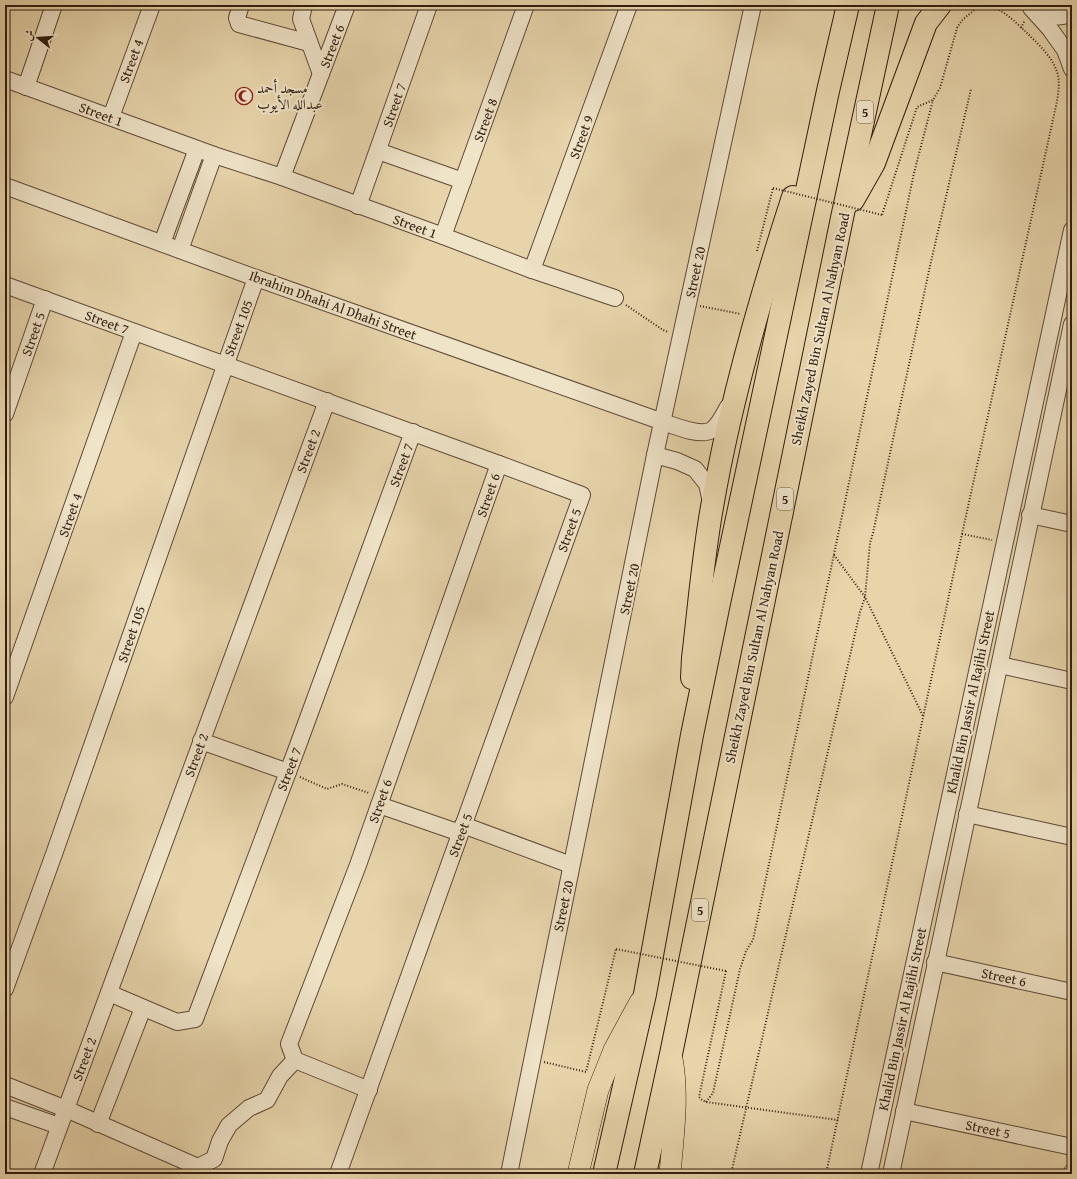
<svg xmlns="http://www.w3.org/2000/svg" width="1077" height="1179" viewBox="0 0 1077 1179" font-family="'Gentium Book Plus',Amiri,serif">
<rect width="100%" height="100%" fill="#e7d4ab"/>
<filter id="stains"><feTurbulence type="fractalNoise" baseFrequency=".005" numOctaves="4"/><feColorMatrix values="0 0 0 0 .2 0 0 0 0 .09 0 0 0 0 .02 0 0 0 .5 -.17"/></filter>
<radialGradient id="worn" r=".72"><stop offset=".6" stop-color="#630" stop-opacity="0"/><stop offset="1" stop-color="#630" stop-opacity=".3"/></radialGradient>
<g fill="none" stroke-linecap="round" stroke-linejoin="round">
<defs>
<g id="minor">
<polyline points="241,5 237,18 239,24 309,43"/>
<polyline points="304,5 301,19 321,74"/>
<polyline points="1031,8 1050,29 1065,50 1072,69"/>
<path d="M 1034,10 C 1048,18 1056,18 1072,14"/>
<polyline points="5,79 214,155 282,177 443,236 532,270 615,298"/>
<polyline points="26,87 54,5"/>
<polyline points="111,117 152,5"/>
<polyline points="378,151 463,181"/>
<polyline points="282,177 347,5"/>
<path d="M 5,186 L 256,278 L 663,422 C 675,426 700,437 712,430 C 719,425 724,414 728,407"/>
<polyline points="358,206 429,5"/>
<polyline points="443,236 526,5"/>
<polyline points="162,243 197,149"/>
<polyline points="180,250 214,155"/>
<polyline points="532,270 629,5"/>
<polyline points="5,285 499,464 582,495 338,1174"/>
<polyline points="5,414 45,299"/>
<polyline points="655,455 677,461 695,469 707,484 711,502"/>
<polyline points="1030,515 1072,524"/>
<polyline points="1000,665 1072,681"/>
<polyline points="5,697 134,332"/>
<polyline points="201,741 288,772"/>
<polyline points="379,805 460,833"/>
<polyline points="967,814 1072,837"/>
<polyline points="463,825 571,865"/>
<polyline points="935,962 1072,992"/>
<polyline points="5,989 54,854 256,278"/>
<polyline points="109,993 177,1022 195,1019 297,748 413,432"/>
<polyline points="5,1085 66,1109 198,1167"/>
<polyline points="369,1090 295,1060 289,1044 358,865 499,464"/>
<polyline points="5,1107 59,1126"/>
<polyline points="904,1111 1072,1147"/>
<polyline points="98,1124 143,1008"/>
<polyline points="42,1174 327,401"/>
<polyline points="195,1174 198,1167 214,1159 220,1141 229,1125 249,1108 267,1100 280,1076 295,1060"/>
<polyline points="509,1174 655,455 753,5"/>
<polyline points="869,1174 1072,230"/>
<polyline points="891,1174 1072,324"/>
<polyline points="1072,1174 1072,1172"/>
</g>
<g id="major">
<polyline points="578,1174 598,1090 614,1050 640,1002"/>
<path d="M 670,1174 C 673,1136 679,1097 672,1059"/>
</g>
<g id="highway">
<polyline points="853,200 874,163 926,23 940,5"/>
<path d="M 692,678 L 693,658 C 699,608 703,557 712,507 C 730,402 760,298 793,197"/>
<polyline points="604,1174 645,994 692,735 718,608 828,91 848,5"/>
<polyline points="645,1174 671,1054 842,218 888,5"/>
</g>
</defs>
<use href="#minor" stroke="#5e4a36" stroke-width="18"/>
<use href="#major" stroke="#311c0f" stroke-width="22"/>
<use href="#highway" stroke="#311c0f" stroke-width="24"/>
<g stroke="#311c0f" stroke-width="2" stroke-dasharray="1 2" stroke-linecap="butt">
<polyline points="1021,28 1025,20"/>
<polyline points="757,251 773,188"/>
<polyline points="626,305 663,330 668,332"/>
<polyline points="700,306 741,314"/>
<polyline points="962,534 992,540"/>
<polyline points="834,555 865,597 923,716"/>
<polyline points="300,777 327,789 342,784 369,793"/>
<polyline points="726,971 699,1097 702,1100 706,1102 838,1120"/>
<polyline points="544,1062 586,1072 616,949"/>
<polyline points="706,1102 713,1093 740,969 746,951 753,940 914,173 933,100"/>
<polyline points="731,1174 860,612 865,597 870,543 873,533 930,266 971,89"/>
<path d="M 826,1174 L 962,534 L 1052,124 C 1055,109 1061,90 1058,75 C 1053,57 1039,45 1026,32 C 1014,21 996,1 979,8 C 976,8 973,11 971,13 C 964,18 961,21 957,28 L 940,88 L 933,100 L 917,107 L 882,215"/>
</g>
<use href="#minor" stroke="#efe3c8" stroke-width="16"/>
<use href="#major" stroke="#e7d4ab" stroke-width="21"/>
<use href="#highway" stroke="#e7d4ab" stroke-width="22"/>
<g stroke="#311c0f" stroke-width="2" stroke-dasharray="1 2" stroke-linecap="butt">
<polyline points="773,188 882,215"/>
<polyline points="616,949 726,971"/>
</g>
</g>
<defs>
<symbol id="mosque-ring" viewBox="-11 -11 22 22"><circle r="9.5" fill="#efe3c8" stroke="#8f2418" stroke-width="1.5"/><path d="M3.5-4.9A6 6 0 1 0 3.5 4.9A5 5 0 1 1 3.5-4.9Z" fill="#8f2418"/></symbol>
</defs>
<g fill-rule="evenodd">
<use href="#mosque-ring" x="234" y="86" width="20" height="20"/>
</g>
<g text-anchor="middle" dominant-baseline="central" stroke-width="4" stroke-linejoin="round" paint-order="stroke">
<g fill="#efe3c8" stroke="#6a5846" stroke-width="1">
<rect x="857" y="101" width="16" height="22" rx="3"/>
<rect x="777" y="488" width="16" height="22" rx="3"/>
<rect x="692" y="899" width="16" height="22" rx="3"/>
</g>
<g font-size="13" font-weight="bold" fill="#311c0f">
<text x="865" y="112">5</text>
<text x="785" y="499">5</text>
<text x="700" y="910">5</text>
</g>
<g font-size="14" fill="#311c0f" stroke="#efe3c8">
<text transform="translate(332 46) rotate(-69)">Street 6</text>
<text transform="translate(131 61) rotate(-70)">Street 4</text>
<text transform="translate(394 105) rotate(-71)">Street 7</text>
<text transform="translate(101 114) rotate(20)">Street 1</text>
<text transform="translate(485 120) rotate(-70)">Street 8</text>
<text transform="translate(581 137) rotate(-70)">Street 9</text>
<text transform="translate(415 226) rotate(20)">Street 1</text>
<text transform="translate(695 272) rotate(-78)">Street 20</text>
<text transform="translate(333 305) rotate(20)">Ibrahim Dhahi Al Dhahi Street</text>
<text transform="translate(107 322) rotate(20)">Street 7</text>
<text transform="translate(238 328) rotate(-70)">Street 105</text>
<text transform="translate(820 329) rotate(-78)">Sheikh Zayed Bin Sultan Al Nahyan Road</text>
<text transform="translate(33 334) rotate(-71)">Street 5</text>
<text transform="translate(308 451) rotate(-70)">Street 2</text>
<text transform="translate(401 465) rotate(-70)">Street 7</text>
<text transform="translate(488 495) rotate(-71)">Street 6</text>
<text transform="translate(70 515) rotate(-71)">Street 4</text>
<text transform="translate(569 530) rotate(-70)">Street 5</text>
<text transform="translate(629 589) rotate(-78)">Street 20</text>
<text transform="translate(131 634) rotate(-71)">Street 105</text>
<text transform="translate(754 647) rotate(-78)">Sheikh Zayed Bin Sultan Al Nahyan Road</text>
<text transform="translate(970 702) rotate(-78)">Khalid Bin Jassir Al Rajihi Street</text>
<text transform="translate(196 755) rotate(-70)">Street 2</text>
<text transform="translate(289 769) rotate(-69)">Street 7</text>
<text transform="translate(380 801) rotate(-71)">Street 6</text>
<text transform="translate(460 835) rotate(-70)">Street 5</text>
<text transform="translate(563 906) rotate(-78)">Street 20</text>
<text transform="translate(1004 977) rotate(12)">Street 6</text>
<text transform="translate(902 1019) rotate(-78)">Khalid Bin Jassir Al Rajihi Street</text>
<text transform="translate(84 1059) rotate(-70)">Street 2</text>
<text transform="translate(988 1129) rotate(12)">Street 5</text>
</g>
<g font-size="14" fill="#311c0f" stroke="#efe3c8" text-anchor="start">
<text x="257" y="88">مسجد أحمد<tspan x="257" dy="16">عبدالله الأيوب</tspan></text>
</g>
</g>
<rect width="1077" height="1179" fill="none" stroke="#e7d4ab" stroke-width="20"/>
<rect x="6" y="6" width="1065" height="1167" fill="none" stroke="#311c0f" stroke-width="2"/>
<rect x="10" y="10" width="1057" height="1159" fill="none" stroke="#311c0f"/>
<g transform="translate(38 38) rotate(287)" stroke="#efe3c8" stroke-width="3" paint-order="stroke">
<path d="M0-3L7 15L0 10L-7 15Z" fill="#311c0f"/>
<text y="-6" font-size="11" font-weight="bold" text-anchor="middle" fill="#311c0f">ش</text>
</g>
<rect width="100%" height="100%" filter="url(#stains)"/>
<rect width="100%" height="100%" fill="url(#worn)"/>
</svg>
